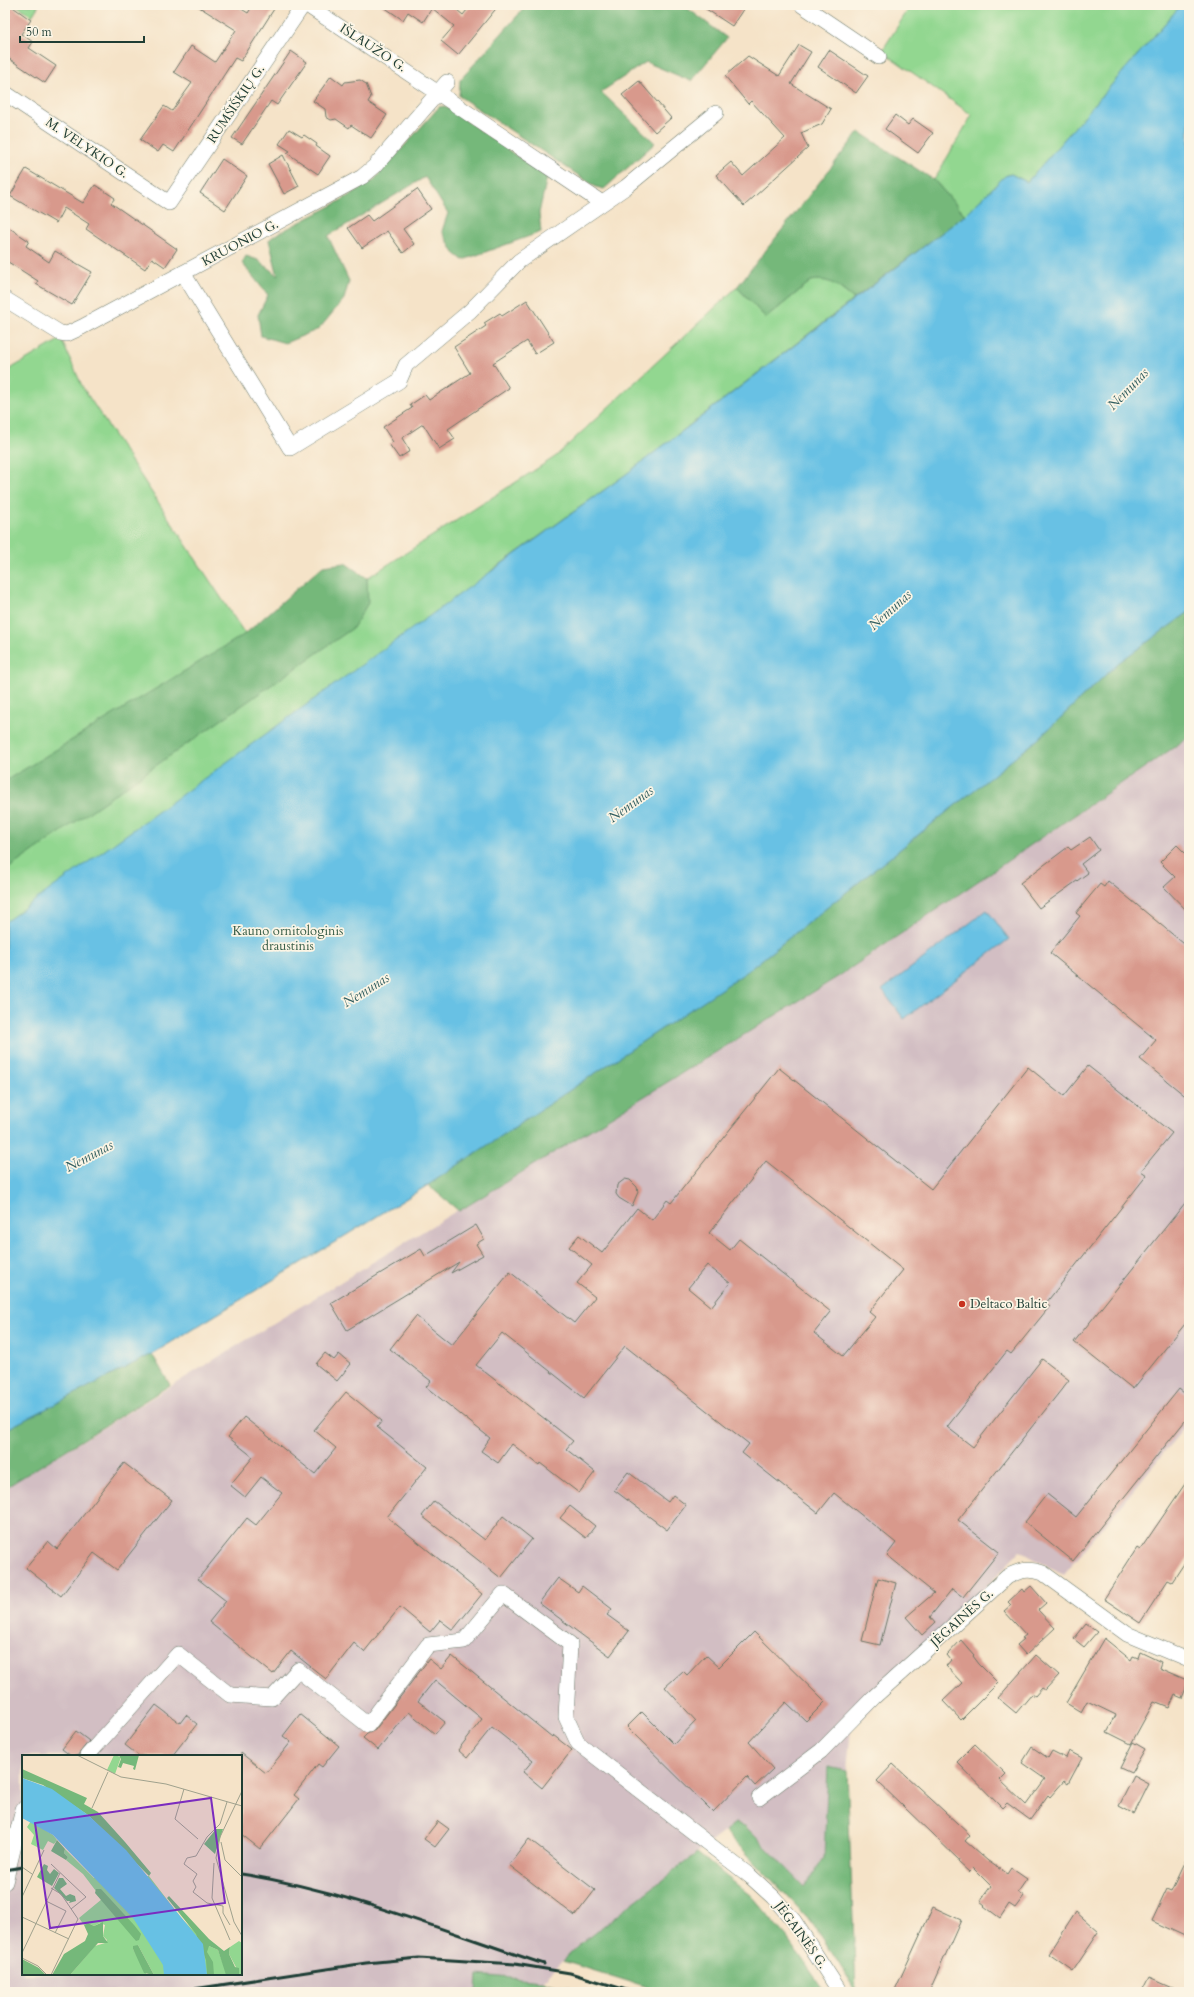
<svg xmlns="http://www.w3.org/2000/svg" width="1194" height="1997" viewBox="0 0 1194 1997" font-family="Cardo,serif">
<rect width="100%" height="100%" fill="#fcf5e5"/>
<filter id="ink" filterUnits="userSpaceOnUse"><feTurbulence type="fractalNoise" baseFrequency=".025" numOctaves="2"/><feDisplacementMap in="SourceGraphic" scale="8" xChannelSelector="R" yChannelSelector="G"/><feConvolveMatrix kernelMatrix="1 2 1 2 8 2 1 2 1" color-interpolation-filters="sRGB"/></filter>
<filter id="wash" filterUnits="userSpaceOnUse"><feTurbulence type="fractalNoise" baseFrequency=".012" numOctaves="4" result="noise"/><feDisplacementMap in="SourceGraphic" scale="16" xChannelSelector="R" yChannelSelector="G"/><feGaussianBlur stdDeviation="0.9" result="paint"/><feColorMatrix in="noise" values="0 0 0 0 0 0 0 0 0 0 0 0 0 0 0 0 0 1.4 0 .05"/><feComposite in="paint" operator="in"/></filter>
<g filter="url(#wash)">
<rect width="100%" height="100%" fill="#f5e3c8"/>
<path fill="#d2bec3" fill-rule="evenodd" d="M 1189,737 L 1189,1431 L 1183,1429 L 1064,1575 L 1020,1551 L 851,1729 L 847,1771 L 828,1768 L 824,1857 L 805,1888 L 745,1826 L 735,1823 L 579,1945 L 542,1981 L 478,1975 L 477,1992 L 5,1992 L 5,1488 L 839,976 ZM 23,1756 L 241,1756 L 241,1974 L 23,1974 Z"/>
<g fill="#92d790" stroke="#588a62">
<polygon points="16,5 39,5 32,16"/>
<polygon points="911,5 1181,5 1027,182 1011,174 1005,176 965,215 934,180 972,115 882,51"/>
<polygon points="820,279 832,282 854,299 625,475 491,571 428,1185 152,1354 5,1430 5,372 61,339 83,388 245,634 367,588 367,578 555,457 737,287 766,318 811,281"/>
</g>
<g fill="#75b87a" stroke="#4a7a57">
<polygon points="527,5 683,5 727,38 691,81 646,62 601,92 655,143 604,189 596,187 459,96 460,80"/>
<polygon points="445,106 547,177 539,213 541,232 463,260 454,253 442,231 448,213 425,177 328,236 349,281 344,299 319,329 285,343 261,336 258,315 268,295 242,263 246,256 258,260 278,276 269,240 275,235 335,204 373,181 439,107"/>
<path d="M 859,132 L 934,180 L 965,215 L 854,299 C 840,288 830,277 811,281 L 766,318 L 737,287 Z"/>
<polygon points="345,563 367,578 368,603 353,628 5,871 5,781 245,634 323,566"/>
<polygon points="1189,612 1189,737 839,976 459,1211 428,1185 745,973 1037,740 1118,663"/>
<polygon points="152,1354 170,1385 5,1488 5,1430"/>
<polygon points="828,1767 847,1771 856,1992 838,1962 809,1919 725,1831 735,1823 745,1826 805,1887 824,1857"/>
<polygon points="697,1853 751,1896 789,1940 825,1992 663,1992 563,1961 579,1945"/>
<polygon points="478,1975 542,1981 585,1992 477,1992"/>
</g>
<g fill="#67c1e4" stroke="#437f8c">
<polygon points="1181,5 1189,5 1189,612 1118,663 1037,740 745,973 428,1185 152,1354 5,1430 5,922 625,475 965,215 1005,176 1011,174 1027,182"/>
<polygon points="987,910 1009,939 904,1019 882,990"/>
</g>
<g id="blocks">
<g fill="#d8998c" fill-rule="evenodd">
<polygon points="5,5 10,5 31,20 21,34 33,42 29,48 56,66 45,83 5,56"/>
<polygon points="196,5 235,5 248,13 253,5 267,5 274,9 241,61 235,58 174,152 163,145 158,152 140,140 164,106 172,111 192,83 174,72 191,46 215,62 236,30"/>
<polygon points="381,5 451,5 463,15 471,5 499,5 458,55 441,41 454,26 432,8 423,22 408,12 403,20"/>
<polygon points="700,5 746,5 732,26"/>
<polygon points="799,45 811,52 791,84 831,109 822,124 801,133 808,148 744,206 716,175 731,162 743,176 785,138 751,101 748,104 725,76 748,56 779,76"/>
<polygon points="829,50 868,76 856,93 818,67"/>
<polygon points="291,51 307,62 277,105 271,101 242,144 232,138"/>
<polygon points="331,76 343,85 345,82 360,80 366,84 371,97 368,102 387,115 371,138 351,125 349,128 336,119 331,120 326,117 325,109 313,101"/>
<polygon points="639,81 671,118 655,132 622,95"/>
<polygon points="895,115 908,125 913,119 933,133 918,153 885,129"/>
<polygon points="289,129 302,137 304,135 317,144 316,146 330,156 318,174 287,153 290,151 279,144"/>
<polygon points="283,155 299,186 284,194 268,164"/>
<polygon points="222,159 247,176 225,210 200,193"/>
<polygon points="26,169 83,203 95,185 115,198 111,203 177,249 165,267 152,258 145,269 86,229 89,224 64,208 56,223 10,196"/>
<polygon points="417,189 431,209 403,229 414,244 403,253 387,231 362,248 348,228 367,215 372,221"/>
<polygon points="5,225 29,241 26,246 49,262 55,251 92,272 72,305 36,284 38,281 5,260"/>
<polygon points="527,300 554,342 535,354 527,341 493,363 509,388 448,429 455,439 439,449 423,424 402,438 410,451 399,458 389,444 393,442 383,427 412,408 410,405 425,395 429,400 470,373 454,347 486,326 484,323 500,313 502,316"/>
<polygon points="1090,837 1099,850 1081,864 1088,873 1039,908 1020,883 1068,847 1071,850"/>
<polygon points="1177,845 1189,857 1189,913 1164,887 1175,877 1160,862"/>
<polygon points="1108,881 1189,948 1189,1099 1140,1059 1156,1040 1050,953 1080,916 1076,913 1100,884 1104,887"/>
<path d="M 1088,1066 L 1172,1133 L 1141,1171 L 1147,1175 L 1046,1303 L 1050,1306 L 1011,1354 L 1007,1351 L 947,1427 L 973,1447 L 1042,1359 L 1069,1380 L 958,1520 L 999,1552 L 963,1597 L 952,1589 L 930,1617 L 935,1623 L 922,1635 L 906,1617 L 934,1593 L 887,1555 L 896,1543 L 834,1493 L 818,1513 L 742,1453 L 749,1444 L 625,1346 L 584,1398 L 502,1333 L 476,1365 L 573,1441 L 566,1449 L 595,1472 L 579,1493 L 540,1463 L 539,1465 L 512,1444 L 498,1463 L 481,1451 L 490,1438 L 426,1387 L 431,1381 L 390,1349 L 416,1316 L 452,1345 L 510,1272 L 574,1323 L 595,1297 L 577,1283 L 592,1265 L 569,1247 L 579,1235 L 602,1253 L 637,1208 L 652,1220 L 667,1200 L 671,1203 L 779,1068 L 931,1189 L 1028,1067 L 1064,1096 ZM 766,1161 L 903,1270 L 869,1312 L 875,1317 L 843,1356 L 814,1333 L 831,1312 L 739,1239 L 730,1250 L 709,1233 ZM 707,1265 L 730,1283 L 711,1307 L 688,1288 Z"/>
<polygon points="625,1179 630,1180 637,1187 638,1192 632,1206 619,1198 616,1194 617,1185"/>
<polygon points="1189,1198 1189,1319 1133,1389 1074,1342"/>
<polygon points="476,1225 484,1239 476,1244 483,1255 451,1273 459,1262 347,1330 331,1303 421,1249 425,1256"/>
<polygon points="325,1353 334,1360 339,1354 351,1364 337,1381 316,1364"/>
<polygon points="1179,1389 1189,1397 1189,1416 1073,1561 1025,1522 1047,1494 1076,1517"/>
<polygon points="346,1392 382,1421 377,1427 427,1467 387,1517 482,1594 453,1630 440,1620 430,1632 400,1607 364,1652 354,1643 326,1679 291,1651 273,1674 209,1622 226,1601 198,1579 247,1518 256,1525 282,1493 261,1477 245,1497 230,1485 253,1457 228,1437 244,1417 315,1474 336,1448 314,1430"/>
<polygon points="124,1463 172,1500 117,1570 94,1553 61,1596 26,1568 48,1541 57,1549"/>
<polygon points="628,1472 668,1502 673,1495 686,1505 667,1530 614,1490"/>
<polygon points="1189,1478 1189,1556 1172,1582 1168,1580 1140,1623 1104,1599 1137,1548 1140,1550"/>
<polygon points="434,1501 485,1540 503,1516 532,1539 501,1578 422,1516"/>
<polygon points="570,1506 595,1526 586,1538 560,1518"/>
<polygon points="558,1578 578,1592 582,1586 612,1609 607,1615 629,1631 610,1656 539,1603"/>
<polygon points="878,1578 896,1583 880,1645 862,1641"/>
<polygon points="1031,1586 1046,1603 1038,1610 1055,1628 1026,1655 1017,1645 1024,1639 1022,1638 1026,1635 1004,1611 1011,1605 1008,1602 1022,1589 1024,1592"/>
<polygon points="1086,1624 1097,1632 1084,1647 1074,1639"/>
<polygon points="754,1632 825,1702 806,1721 786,1702 749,1742 773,1769 755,1786 747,1777 713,1812 627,1727 642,1712 674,1744 696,1721 665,1687 683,1671 687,1675 706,1655 719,1667"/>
<polygon points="1104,1638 1131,1660 1133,1656 1138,1658 1140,1652 1161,1662 1159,1668 1189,1681 1182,1698 1175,1695 1169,1708 1154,1702 1131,1744 1107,1732 1116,1715 1087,1701 1081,1712 1066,1703"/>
<polygon points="961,1640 974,1655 973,1656 979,1664 998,1683 961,1720 943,1701 962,1683 946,1666 951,1660 947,1655"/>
<polygon points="1036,1655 1059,1675 1045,1690 1042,1688 1035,1696 1032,1694 1016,1713 998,1698"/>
<polygon points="452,1656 552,1737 553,1735 572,1750 542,1788 523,1772 533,1760 492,1727 467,1758 458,1750 482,1719 435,1680 418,1701 445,1722 435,1734 409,1712 378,1750 363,1738 367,1734 375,1730 429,1659 441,1669"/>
<polygon points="156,1705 180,1723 186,1715 197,1724 172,1756 139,1756 125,1745"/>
<polygon points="300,1714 339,1746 322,1767 318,1764 294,1795 299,1799 260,1849 241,1834 241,1753 266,1773 291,1742 283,1736"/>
<polygon points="76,1731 89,1741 77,1756 71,1756 62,1749"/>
<polygon points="1133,1742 1145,1749 1131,1773 1120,1768"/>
<polygon points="975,1744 1006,1774 1000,1780 1026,1805 1045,1779 1022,1763 1032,1747 1048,1758 1052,1751 1066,1758 1069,1751 1082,1758 1068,1784 1064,1781 1050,1797 1048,1795 1030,1820 1007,1803 1002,1808 957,1762"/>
<polygon points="893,1764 970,1835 965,1841 988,1861 1007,1874 1011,1868 1027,1879 1018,1892 1024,1896 1015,1908 1009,1904 1000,1918 984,1906 985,1905 980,1901 991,1886 973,1868 969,1872 958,1862 959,1860 877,1781"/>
<polygon points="1134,1776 1149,1784 1134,1814 1119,1806"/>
<polygon points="438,1821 449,1829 435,1847 424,1839"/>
<polygon points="529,1839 595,1890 575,1916 509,1865"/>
<polygon points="1189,1855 1189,1938 1152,1921 1167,1889 1172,1891"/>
<polygon points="933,1907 961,1920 929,1992 894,1992"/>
<polygon points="1076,1912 1099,1932 1073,1971 1049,1954"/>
<polygon points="1150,1978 1182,1992 1143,1992"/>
</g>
</g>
</g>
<g filter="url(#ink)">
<use href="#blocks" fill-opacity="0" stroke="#6a7768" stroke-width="1"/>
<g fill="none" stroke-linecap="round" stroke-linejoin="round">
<defs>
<g id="street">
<polyline points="307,5 602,203"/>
<polyline points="802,5 879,57"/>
<polyline points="5,93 169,203 303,5"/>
<polyline points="183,273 290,448 399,381 406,365 470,311 519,261 626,187 716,113"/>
<polyline points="5,299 60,333 67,334 82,327 362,177 375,166 447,82"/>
<polyline points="87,1756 178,1654 230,1695 272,1698 298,1670 368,1725 428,1645 464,1641 503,1594 570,1644 566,1717 578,1743 750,1876 773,1897 794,1921 840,1992"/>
<path d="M 759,1798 L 821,1751 L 874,1697 L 1007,1577 C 1020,1570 1028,1568 1043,1573 L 1127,1634 L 1189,1660"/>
<polyline points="5,1882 23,1809"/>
</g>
</defs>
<use href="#street" stroke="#6a7768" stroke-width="16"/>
<use href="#street" stroke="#fff" stroke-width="15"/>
<g stroke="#1f3d34" stroke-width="3">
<polyline points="5,1870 23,1867"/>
<path d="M 241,1874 C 345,1890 444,1931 544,1964"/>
<polyline points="174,1992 366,1963 419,1958 515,1964 570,1973 633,1992"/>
</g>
</g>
</g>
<circle fill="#c8321e" stroke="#fcf5e5" stroke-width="1.5" cx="962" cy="1304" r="4"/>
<g text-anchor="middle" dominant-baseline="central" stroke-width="3.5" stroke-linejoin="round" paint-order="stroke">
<g font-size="13" fill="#1f3d34" stroke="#fcf5e5">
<text transform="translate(373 48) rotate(33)">IŠLAUŽO G.</text>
<text transform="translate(236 104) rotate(-56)">RUMŠIŠKIŲ G.</text>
<text transform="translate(87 148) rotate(34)">M. VELYKIO G.</text>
<text transform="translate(240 243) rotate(-28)">KRUONIO G.</text>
<text transform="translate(962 1618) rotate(-42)">JĖGAINĖS G.</text>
<text transform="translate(801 1935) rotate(54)">JĖGAINĖS G.</text>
</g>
<g font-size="13" fill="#365c46" stroke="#fcf5e5">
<text x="288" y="931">Kauno ornitologinis<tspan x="288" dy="15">draustinis</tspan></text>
</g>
<g font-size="13" fill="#1f3d34" stroke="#fcf5e5" text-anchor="start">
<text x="970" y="1304">Deltaco Baltic</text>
</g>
<g font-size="14" font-style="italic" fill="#315e60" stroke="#fcf5e5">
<text transform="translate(1128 389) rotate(-46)">Nemunas</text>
<text transform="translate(890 610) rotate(-42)">Nemunas</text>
<text transform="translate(631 804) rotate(-36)">Nemunas</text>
<text transform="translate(366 990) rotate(-32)">Nemunas</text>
<text transform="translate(89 1156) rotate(-28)">Nemunas</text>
</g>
</g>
<g transform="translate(22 1755)">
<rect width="220" height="220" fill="#f5e3c8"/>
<path d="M 92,0 L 99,2 L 93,19 L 85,15 ZM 9,66 L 31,80 L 35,85 L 32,89 L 26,86 L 21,95 L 9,89 L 12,80 L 5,72 ZM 43,94 L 72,123 L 127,121 L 160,164 L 187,191 L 196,195 L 205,220 L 132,220 L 116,190 L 111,194 L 125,220 L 48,220 L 73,191 L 83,188 L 85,185 L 81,181 L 83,170 L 78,168 L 72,171 L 66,168 L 62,170 L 57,163 L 80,144 L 61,119 L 44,105 L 46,102 L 42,98 ZM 217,186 L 220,188 L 220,220 L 215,220 L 215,214 L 207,199 L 208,192 Z" fill="#92d790"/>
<path d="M 97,0 L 117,0 L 113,15 L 111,14 L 112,11 L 101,8 L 99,13 L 96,12 L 99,4 ZM 0,14 L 65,43 L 62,49 L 76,57 L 103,87 L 129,118 L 127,121 L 66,60 L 21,30 L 0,23 ZM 194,74 L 201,74 L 193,99 L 182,89 ZM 35,85 L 43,94 L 42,98 L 46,102 L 44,105 L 29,96 ZM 22,109 L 26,111 L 25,115 L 28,119 L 32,114 L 37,118 L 30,131 L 15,122 ZM 37,123 L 41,123 L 45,129 L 38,134 L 44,141 L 48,139 L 53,141 L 54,146 L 47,148 L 48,146 L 45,146 L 32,133 ZM 74,134 L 79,134 L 112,170 L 119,179 L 117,185 L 114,186 L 73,138 ZM 147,141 L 187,184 L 202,196 L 208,192 L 207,199 L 213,212 L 217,213 L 217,219 L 204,220 L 196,195 L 187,191 L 185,197 L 191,207 L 192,220 L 185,220 L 184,205 L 174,179 L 145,143 ZM 81,167 L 81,181 L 86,188 L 76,188 L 48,220 L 30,220 L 42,199 L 63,186 L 66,179 L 62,170 L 66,168 L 72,171 ZM 116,190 L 132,220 L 122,218 L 111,194 L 111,191 ZM 0,204 L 17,213 L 24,220 L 0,220 Z" fill="#75b87a"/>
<path d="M 0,23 L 30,34 L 66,60 L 104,95 L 181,189 L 185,220 L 142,220 L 141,210 L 111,163 L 31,80 L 0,63 Z" fill="#67c1e4"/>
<path fill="none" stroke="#9fa18d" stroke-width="1" d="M 55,0 L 99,22 L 144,29 L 220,51M 162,34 L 153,64 L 176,84M 220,36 L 198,82 L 194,103 L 212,167 L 220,181M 205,47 L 198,69 L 185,82 L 174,101 L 165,103 L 162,109 L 175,119 L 171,126 L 174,132 L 171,137 L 185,148 L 201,151 L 201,158 L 208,170M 70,53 L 86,17M 199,87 L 203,105 L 220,122M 192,108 L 190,143 L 208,185M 29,109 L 64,142 L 49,154M 0,112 L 10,119M 0,142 L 22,95M 24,146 L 44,156 L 33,178M 0,162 L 47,184M 0,198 L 38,118M 0,203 L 16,211 L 25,220M 29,220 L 56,164 L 39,139 L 29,133"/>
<path fill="#7b2cbf" fill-opacity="0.15" stroke="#7b2cbf" stroke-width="2" d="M 189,43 L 203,148 L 28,173 L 13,68 Z"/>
<rect width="220" height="220" fill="none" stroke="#1f3d34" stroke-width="2"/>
</g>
<rect width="1194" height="1997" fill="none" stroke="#fcf5e5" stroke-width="20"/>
<path d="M20 36v6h124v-6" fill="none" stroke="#1f3d34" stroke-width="2"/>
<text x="26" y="36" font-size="12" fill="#1f3d34" stroke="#fcf5e5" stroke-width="3" paint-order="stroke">50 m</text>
</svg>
